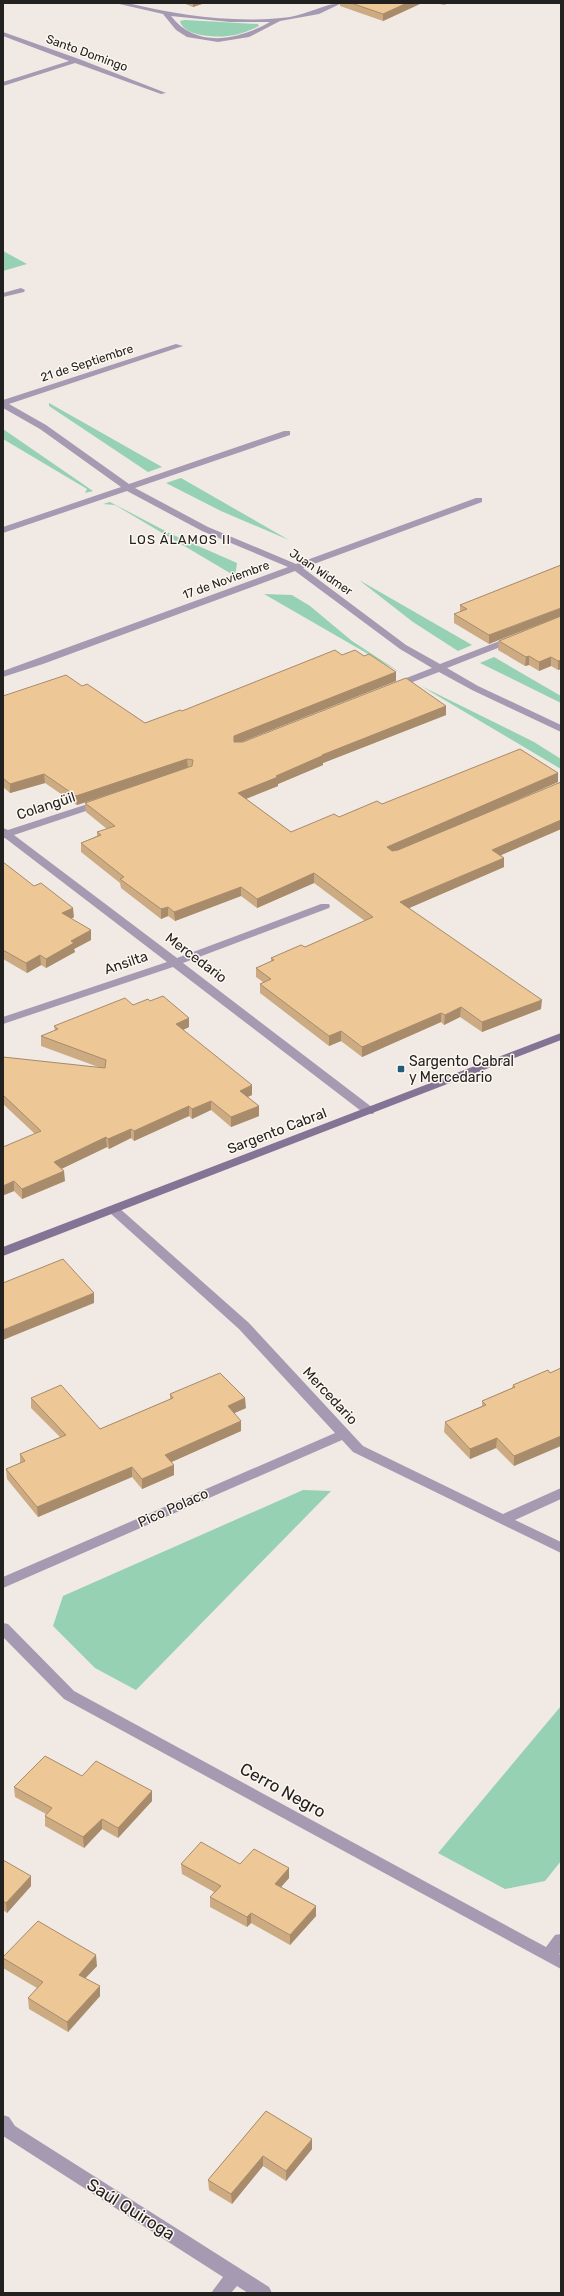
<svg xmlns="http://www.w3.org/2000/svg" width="564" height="2296" viewBox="0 0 564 2296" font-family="Rubik,sans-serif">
<rect width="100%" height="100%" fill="#f0e9e4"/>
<g fill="#95d1b2">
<path d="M 185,20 L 258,24 L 259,26 C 251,30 244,33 235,35 C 222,38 184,38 180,21 Z"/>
<polygon points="3,251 27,264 3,271"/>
<polygon points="49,403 162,467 148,472 49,406"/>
<polygon points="3,429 93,491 85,493 87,489 3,439"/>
<polygon points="181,478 289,540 221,511 166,483"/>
<polygon points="110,502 171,534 237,563 235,576 115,505 103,504"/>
<polygon points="359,580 472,645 458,651 413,622"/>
<polygon points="264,594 292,595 310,606 352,641 401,673"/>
<polygon points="494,657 561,696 561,703 480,663"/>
<polygon points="421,686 534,742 561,759 561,769"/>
<polygon points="303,1490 331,1491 136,1690 95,1668 53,1626 63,1596"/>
<polygon points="561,1706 561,1861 545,1881 505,1889 438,1853"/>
</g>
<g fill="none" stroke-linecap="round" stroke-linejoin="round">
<g fill="#a59ab1" fill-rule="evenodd">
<path d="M 115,3 L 127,3 C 179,15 235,24 290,17 C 308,14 326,3 342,3 L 319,14 L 280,21 L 249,37 L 218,42 L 187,37 L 176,30 L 163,14 ZM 171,16 L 230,22 L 270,22 C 238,40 196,49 171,16 Z"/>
<polygon points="3,32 79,59 166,93 161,94 75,63 3,86 3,82 69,61 3,36"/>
<polygon points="21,288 25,290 24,292 3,297 3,293"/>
<polygon points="176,344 183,346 9,404 46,425 129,484 284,431 290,431 290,435 135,488 208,527 296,564 476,498 482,498 482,502 303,568 406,645 440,664 510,637 516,637 516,641 447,668 478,686 561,725 561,732 472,690 439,672 397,688 391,688 391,684 432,668 400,649 295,571 43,664 3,677 3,671 288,567 202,531 127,491 3,533 3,527 121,487 40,429 3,408 3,400"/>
<polygon points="100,800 105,803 104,805 14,835 177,958 321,904 329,904 330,906 329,908 183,963 373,1108 375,1111 373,1114 365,1114 173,967 3,1024 3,1017 167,962 5,838 3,838 3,828 8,830"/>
<polygon points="114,1206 118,1207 249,1323 363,1446 503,1514 561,1488 561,1499 515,1520 561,1542 561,1553 353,1452 342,1440 3,1588 3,1577 335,1433 239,1329 110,1213 108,1210 110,1207"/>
<polygon points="3,1623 8,1624 74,1691 546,1947 555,1935 561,1934 561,1952 559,1954 561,1955 561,1969 64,1699 3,1637"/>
<polygon points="3,2115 9,2117 15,2126 269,2287 272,2293 248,2293 237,2286 231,2293 211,2293 223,2277 3,2136"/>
</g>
<polygon fill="#837394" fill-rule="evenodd" points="561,1033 561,1040 3,1256 3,1247"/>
</g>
<g fill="#cdab82">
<polygon points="183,3 205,3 193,7"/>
<polygon points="340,3 422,3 383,21 340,6"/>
<polygon points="436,3 449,3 444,5"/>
<polygon points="561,565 489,644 454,623 454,614 460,612 460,605"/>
<polygon points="561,616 561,669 558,670 551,666 539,671 529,665 525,666 498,650 499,641"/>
<polygon points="342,655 364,656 396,672 396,681 240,742 243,742 446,706 446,715 323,763 323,765 278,784 278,786 246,799 291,832 382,804 558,773 558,782 480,816 561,782 561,829 501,855 504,858 504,867 409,908 541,1009 482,1032 460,1017 444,1025 441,1022 362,1057 341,1041 329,1046 260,993 260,984 263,982 256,977 256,968 271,961 271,958 305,947 365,921 314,883 257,908 241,896 175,921 168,916 161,919 121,888 120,883 81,852 81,843 97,836 97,832 107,829 86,812 85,803 188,768 77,805 45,783 10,793 3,787 3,696 82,686 145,723 182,711"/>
<polygon points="3,863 74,917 71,919 91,940 74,949 75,952 46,968 41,965 27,973 3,959"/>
<polygon points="150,1001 189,1027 183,1030 252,1095 248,1097 259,1116 231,1127 211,1110 192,1119 189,1116 134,1141 131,1138 109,1149 107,1147 61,1169 65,1181 22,1199 14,1191 4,1195 3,1194 3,1147 35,1134 3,1104 3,1057 101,1068 41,1046 41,1036 55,1031 54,1026 133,1005"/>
<polygon points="548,1370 514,1466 496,1448 470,1459 444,1432 445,1422 482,1406 482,1401 512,1388 513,1385"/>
<polygon points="170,1394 246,1408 234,1413 241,1431 171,1462 174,1475 142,1489 132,1477 38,1517 7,1479 6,1469 20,1463 20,1454 60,1437 31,1408 31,1398 100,1429 170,1399"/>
<polygon points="82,1776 152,1791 152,1801 118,1838 102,1829 84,1848 45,1826 45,1816 46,1814 15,1797 14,1787"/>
<polygon points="3,1860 31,1886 7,1913 3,1910"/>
<polygon points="181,1864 240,1864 289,1868 289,1878 281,1887 316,1906 316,1916 290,1945 251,1923 247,1927 210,1907 210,1897 214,1892 182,1874"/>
<polygon points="3,1957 97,1966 85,1978 100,1996 68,2032 29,2009 28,1998 37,1988 3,1968"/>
<polygon points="266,2111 312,2149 286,2181 263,2166 232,2204 209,2190 208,2180"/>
</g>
<g fill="#a78b6a">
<polygon points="193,3 205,3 193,7"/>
<polygon points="407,3 422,3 383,21 383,14"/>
<polygon points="561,608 561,616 489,644 489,635"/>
<polygon points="529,656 529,665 525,666 526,657"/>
<polygon points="551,657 551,666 539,671 539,662"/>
<polygon points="561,660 561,669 558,670 558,661"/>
<polygon points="396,672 396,681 234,745 234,736"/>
<polygon points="446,706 446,715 323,763 323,765 278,784 278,786 238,802 238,793 322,755"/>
<polygon points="187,759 188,768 77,805 76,796"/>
<polygon points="558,773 558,782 387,856 387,847"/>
<polygon points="44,774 45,783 10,793 10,784"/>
<polygon points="561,820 561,829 492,859 492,850"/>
<polygon points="504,858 504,867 400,912 400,902"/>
<polygon points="314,873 314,883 257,908 257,899"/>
<polygon points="241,887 241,896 175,921 174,912"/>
<polygon points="168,907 168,916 161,919 161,909"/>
<polygon points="73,908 74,917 62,923 62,913"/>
<polygon points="91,930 91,940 74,949 75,952 46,968 46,959 71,941"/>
<polygon points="40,955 41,965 27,973 26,963"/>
<polygon points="542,1000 541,1009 482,1032 482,1022"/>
<polygon points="461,1007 460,1017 444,1025 445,1015"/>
<polygon points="441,1013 441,1022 362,1057 362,1047"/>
<polygon points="189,1018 189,1027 176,1033 176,1024"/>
<polygon points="341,1031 341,1041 329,1046 329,1036"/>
<polygon points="252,1085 252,1095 240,1100 240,1091"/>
<polygon points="211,1101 211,1110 192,1119 192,1109"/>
<polygon points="189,1106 189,1116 134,1141 134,1131"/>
<polygon points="259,1106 259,1116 231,1127 231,1117"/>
<polygon points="131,1129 131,1138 109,1149 108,1139"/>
<polygon points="106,1137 107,1147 55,1172 54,1162"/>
<polygon points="64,1171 65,1181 22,1199 22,1189"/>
<polygon points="14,1181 14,1191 4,1195 3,1186"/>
<polygon points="94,1293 94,1303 3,1340 3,1330"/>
<polygon points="245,1398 246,1408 228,1416 228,1406"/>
<polygon points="241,1421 241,1431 165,1465 165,1455"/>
<polygon points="561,1436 561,1446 514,1466 514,1456"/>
<polygon points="497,1438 496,1448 470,1459 470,1449"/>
<polygon points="174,1465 174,1475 142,1489 142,1479"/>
<polygon points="132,1467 132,1477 38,1517 37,1507"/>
<polygon points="152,1791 152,1801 118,1838 118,1828"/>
<polygon points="102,1819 102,1829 84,1848 83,1837"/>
<polygon points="289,1868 289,1878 275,1894 275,1884"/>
<polygon points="31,1876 31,1886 7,1913 6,1903"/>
<polygon points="316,1906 316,1916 290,1945 290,1935"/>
<polygon points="251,1913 251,1923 247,1927 247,1917"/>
<polygon points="96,1955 97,1966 79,1985 79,1975"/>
<polygon points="100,1986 100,1996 68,2032 67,2022"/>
<polygon points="312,2139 312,2149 286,2181 286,2171"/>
<polygon points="263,2156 263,2166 232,2204 231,2194"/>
</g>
<g fill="#eec797" stroke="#a78b6a">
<polygon points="351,3 407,3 383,14"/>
<polygon points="561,565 561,608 489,635 454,614 467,609 460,605"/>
<polygon points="561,616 561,660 558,661 551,657 539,662 529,656 526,657 499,641"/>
<polygon points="335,650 342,655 355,650 364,656 369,654 396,672 234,736 234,742 243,742 406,678 446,706 322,755 324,755 276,776 278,777 238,793 291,832 334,814 339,817 377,801 382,804 520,749 558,773 387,847 392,851 398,850 561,782 561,820 492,850 504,858 400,902 542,1000 482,1022 461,1007 445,1015 441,1013 362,1047 341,1031 329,1036 260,984 271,979 256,968 274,960 271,958 301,945 305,947 373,917 314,873 257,899 241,887 174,912 168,907 161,909 120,879 124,877 81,843 101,835 97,832 115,826 85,803 192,766 193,760 187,759 76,796 44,774 10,784 3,778 3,696 66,675 82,686 87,684 145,723 180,710 182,711"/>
<polygon points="3,862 34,886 41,883 73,908 62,913 91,930 71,941 74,943 46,959 40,955 26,963 3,950"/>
<polygon points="163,996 189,1018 176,1024 252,1085 240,1091 259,1106 231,1117 211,1101 192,1109 189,1106 134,1131 131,1129 108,1139 106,1137 54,1162 64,1171 22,1189 14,1181 3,1186 3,1147 41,1131 3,1095 3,1057 105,1068 106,1060 41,1036 58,1029 54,1026 125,998 133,1005 148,999 150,1001"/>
<polygon points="63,1259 94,1293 3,1330 3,1283"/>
<polygon points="561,1368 561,1436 514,1456 497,1438 470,1449 445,1422 486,1405 482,1401 515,1387 513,1385 548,1370 550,1373"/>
<polygon points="220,1373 245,1398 228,1406 241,1421 165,1455 174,1465 142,1479 132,1467 37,1507 6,1469 25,1461 20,1454 66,1435 31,1398 61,1385 100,1429 173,1398 170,1394"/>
<polygon points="45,1756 82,1776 96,1761 152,1791 118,1828 102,1819 83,1837 45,1816 52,1808 14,1787"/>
<polygon points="201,1842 240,1864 254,1849 289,1868 275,1884 316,1906 290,1935 251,1913 247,1917 210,1897 221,1886 181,1864"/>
<polygon points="3,1860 31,1876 6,1903 3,1901"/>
<polygon points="38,1921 96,1955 79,1975 100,1986 67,2022 28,1998 43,1982 3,1958 3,1957"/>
<polygon points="266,2111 312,2139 286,2171 263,2156 231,2194 208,2180"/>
</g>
<rect fill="#235c76" stroke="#fdf7f1" stroke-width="1.5" x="397" y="1065" width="8" height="8" rx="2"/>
<g text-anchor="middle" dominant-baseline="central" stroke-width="3" stroke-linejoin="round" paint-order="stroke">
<g font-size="12" fill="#23211f" stroke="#fdf7f1">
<text transform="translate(87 53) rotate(20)">Santo Domingo</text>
<text transform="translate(87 363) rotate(-18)">21 de Septiembre</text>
<text transform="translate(321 572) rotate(34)">Juan Widmer</text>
<text transform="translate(226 580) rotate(-20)">17 de Noviembre</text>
</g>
<g font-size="13" letter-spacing="1" fill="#23211f" stroke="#fdf7f1">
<text x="180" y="539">LOS ÁLAMOS II</text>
</g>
<g font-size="14" fill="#23211f" stroke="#fdf7f1">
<text transform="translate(46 806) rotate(-18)">Colangüil</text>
<text transform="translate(196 958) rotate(37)">Mercedario</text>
<text transform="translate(126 963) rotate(-19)">Ansilta</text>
<text transform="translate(277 1131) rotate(-21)">Sargento Cabral</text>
<text transform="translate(330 1396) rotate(47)">Mercedario</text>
<text transform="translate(173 1508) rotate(-24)">Pico Polaco</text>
</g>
<g font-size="14" fill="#23211f" stroke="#fdf7f1" text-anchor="start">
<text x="409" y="1061">Sargento Cabral<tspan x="409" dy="16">y Mercedario</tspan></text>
</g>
<g font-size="17" fill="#23211f" stroke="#fdf7f1">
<text transform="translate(283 1790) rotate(29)">Cerro Negro</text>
<text transform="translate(131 2209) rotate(32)">Saúl Quiroga</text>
</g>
</g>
<rect width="564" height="2296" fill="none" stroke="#23211f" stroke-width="8"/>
</svg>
